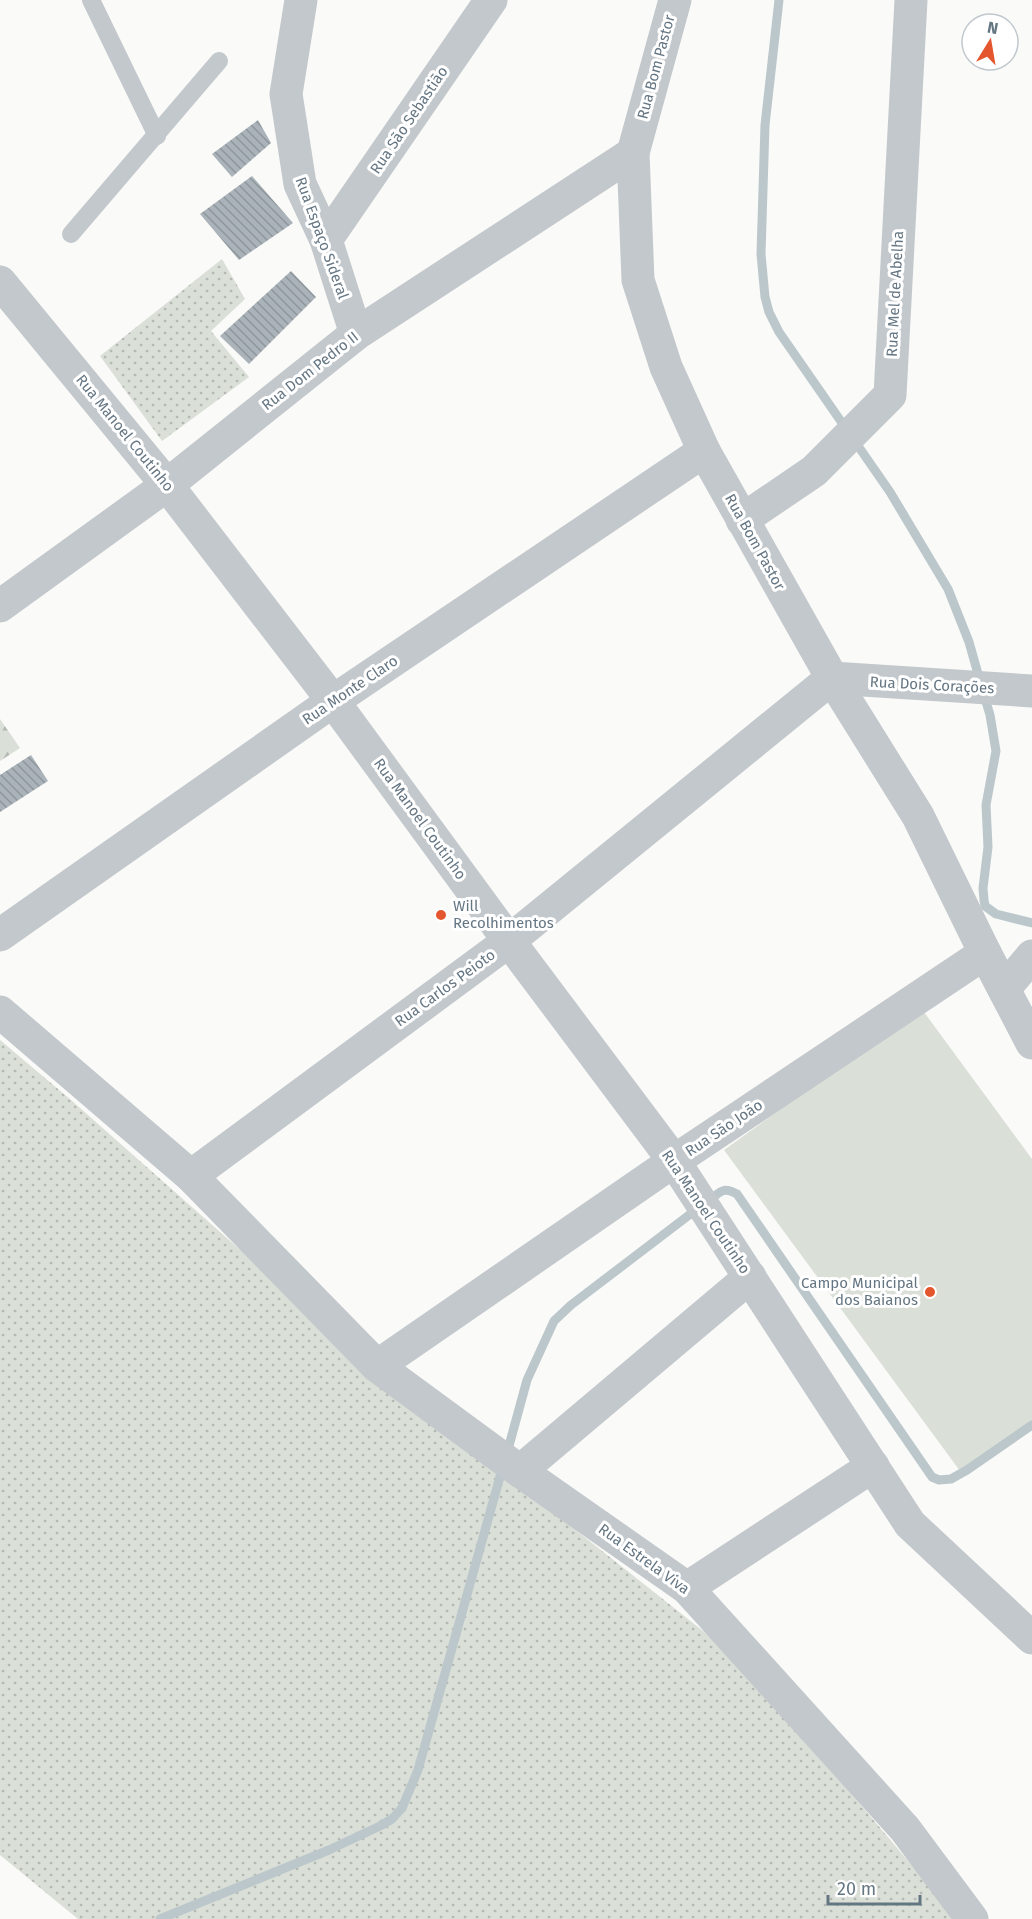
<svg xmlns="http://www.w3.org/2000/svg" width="1032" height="1919" viewBox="0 0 1032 1919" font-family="'Fira Sans',sans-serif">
<defs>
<pattern id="grass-dots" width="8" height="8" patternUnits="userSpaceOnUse" patternTransform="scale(1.5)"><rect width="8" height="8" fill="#dadfd7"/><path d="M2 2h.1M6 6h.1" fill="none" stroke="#b4b9b4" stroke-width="1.8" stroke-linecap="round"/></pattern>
<pattern id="forest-firs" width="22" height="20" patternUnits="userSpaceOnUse" patternTransform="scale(1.5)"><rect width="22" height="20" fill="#dadfd7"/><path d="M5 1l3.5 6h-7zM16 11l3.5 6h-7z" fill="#b4b9b4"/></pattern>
<pattern id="building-back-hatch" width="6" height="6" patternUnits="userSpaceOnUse" patternTransform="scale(1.5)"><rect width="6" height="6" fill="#aab3b9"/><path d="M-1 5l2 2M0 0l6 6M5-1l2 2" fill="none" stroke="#8e969c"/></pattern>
</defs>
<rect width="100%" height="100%" fill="#fafaf8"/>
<g fill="url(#grass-dots)">
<polygon points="222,259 245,299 211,331 249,377 162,441 100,356"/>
<polygon points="0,1040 71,1100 395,1387 736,1657 957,1919 78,1919 0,1855"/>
</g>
<polygon fill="url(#forest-firs)" points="0,719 20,748 0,761"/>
<polygon fill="#dadfd7" points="921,1008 1032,1159 1032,1426 963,1475 724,1150"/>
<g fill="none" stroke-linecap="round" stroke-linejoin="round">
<g stroke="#bbc7cb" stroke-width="9">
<polyline points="779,0 765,125 761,254 765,297 769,312 779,332 890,492 948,589 969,642 980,681"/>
<polyline points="984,695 990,715 996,751 986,805 988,847 983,888 984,900 985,906 996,914 1032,923"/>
<path d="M 708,1201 C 721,1192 722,1186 737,1194 L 932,1477 L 939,1480 L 951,1479 L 967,1470 L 1032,1425"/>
<polyline points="507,1453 527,1380 554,1321 571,1305 697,1209"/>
<polyline points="160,1919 329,1850 380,1826 392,1819 402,1808 418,1770 503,1466"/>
</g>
</g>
<g fill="url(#building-back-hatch)">
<polygon points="258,120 271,143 232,177 212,154"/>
<polygon points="252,176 293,223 239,260 200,214"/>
<polygon points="291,271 316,297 249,364 220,336"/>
<polygon points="31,755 48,781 0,812 0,775"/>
</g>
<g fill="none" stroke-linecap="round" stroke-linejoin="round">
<g stroke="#c3c8cc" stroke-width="18">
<polyline points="91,0 157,136"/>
<polyline points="71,234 219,61"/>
</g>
<g stroke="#c3c8cc" stroke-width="33">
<polyline points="301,0 286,94 300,184 326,240 356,334"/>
<polyline points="675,0 633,153 638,280 666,367 704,451 832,678 918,816 985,953 1032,1043"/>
<polyline points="326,240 491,0"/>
<polyline points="742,520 814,471 890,395 911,0"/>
<polyline points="0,606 167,485 356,334 633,153"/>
<polyline points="832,678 1032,691"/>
<polyline points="0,935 333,701 704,451"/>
<polyline points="1004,989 1032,956"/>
<polyline points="0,1012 191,1176 377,1366 520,1471 687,1588 905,1829 972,1919"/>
<polyline points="191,1176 509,941 832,678"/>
<polyline points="377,1366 674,1161 985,953"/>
<polyline points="520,1471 750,1277"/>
<polyline points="687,1588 873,1466"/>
</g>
<polyline stroke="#c3c8cc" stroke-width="33" points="0,282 167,485 333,701 509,941 674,1161 910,1524 1032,1638"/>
</g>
<g fill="#e4572e" stroke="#fff" stroke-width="2">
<circle cx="441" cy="915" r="6"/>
<circle cx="930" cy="1292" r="6"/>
</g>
<g text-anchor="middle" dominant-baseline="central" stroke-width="6" stroke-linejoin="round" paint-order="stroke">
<g font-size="15" fill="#657683" stroke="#fff">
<text transform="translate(656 67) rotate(-75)">Rua Bom Pastor</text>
<text transform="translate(409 120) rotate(-56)">Rua São Sebastião</text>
<text transform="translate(322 238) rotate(70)">Rua Espaço Sideral</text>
<text transform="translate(895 294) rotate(-87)">Rua Mel de Abelha</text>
<text transform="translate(310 371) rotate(-38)">Rua Dom Pedro II</text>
<text transform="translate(125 433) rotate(51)">Rua Manoel Coutinho</text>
<text transform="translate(755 542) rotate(61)">Rua Bom Pastor</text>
<text transform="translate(932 685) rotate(3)">Rua Dois Corações</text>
<text transform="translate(350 690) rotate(-34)">Rua Monte Claro</text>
<text transform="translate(420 819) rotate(54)">Rua Manoel Coutinho</text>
<text transform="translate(445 988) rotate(-36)">Rua Carlos Peioto</text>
<text transform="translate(724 1128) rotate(-34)">Rua São João</text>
<text transform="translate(706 1212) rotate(56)">Rua Manoel Coutinho</text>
<text transform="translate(644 1559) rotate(36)">Rua Estrela Viva</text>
</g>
<g font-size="15" fill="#657683" stroke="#fff" text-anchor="start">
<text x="453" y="906">Will<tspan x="453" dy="17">Recolhimentos</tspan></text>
<text x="918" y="1283" text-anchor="end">Campo Municipal<tspan x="918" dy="17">dos Baianos</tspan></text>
</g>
</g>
<g transform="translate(990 42) rotate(11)"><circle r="28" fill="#ffffff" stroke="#c1c8cd" stroke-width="1.5"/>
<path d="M0-4.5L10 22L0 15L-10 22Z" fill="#e4572e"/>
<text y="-9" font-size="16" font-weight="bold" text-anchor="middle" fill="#657683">N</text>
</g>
<path d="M828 1895v9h92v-9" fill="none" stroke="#657683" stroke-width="3"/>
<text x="837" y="1895" font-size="18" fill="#657683" stroke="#ffffff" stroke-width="4.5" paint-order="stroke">20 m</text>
</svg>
